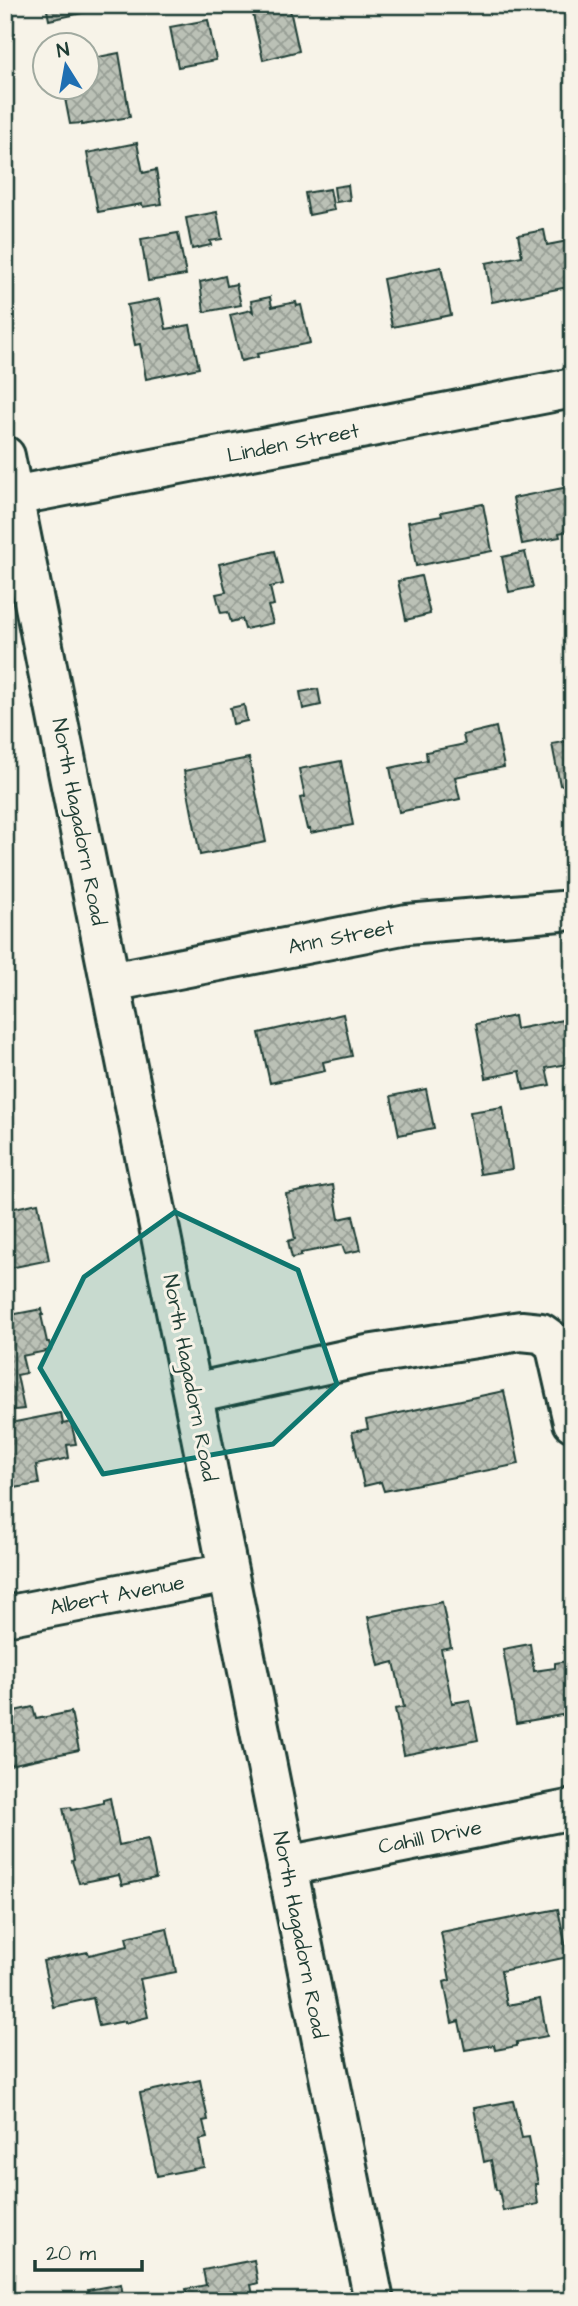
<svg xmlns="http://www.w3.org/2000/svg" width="578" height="2306" viewBox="0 0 578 2306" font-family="'Architects Daughter',sans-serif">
<defs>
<pattern id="building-cross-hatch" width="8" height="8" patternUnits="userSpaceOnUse" patternTransform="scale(1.75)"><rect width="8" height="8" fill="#bbc1b6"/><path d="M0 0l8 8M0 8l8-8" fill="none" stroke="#979e95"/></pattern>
</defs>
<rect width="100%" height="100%" fill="#f7f3e8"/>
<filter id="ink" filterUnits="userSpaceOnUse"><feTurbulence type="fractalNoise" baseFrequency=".0143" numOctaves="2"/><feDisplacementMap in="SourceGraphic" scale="14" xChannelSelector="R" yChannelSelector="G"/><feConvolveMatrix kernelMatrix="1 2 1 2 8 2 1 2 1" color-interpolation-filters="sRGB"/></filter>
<g filter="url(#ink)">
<g fill="url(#building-cross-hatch)" stroke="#1f3d34" stroke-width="2">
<polygon points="46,5 120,5 49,20"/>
<polygon points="251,5 289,5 299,51 263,60"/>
<polygon points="208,20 216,60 178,67 170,27"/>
<polygon points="119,53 130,117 82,125 82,123 70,124 63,88 88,88 88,59"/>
<polygon points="137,143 143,173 156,170 162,204 143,207 142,204 98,212 87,153"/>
<polygon points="348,185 350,200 336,202 334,187"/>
<polygon points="330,189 334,210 309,215 305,193"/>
<polygon points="217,212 222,239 210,241 211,245 192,249 186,218"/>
<polygon points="544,230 547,245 573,240 573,286 492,302 486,263 522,256 518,235"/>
<polygon points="178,233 186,275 148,281 141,239"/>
<polygon points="441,267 451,315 392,327 383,279"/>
<polygon points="225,276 227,286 236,284 241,305 204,312 200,282"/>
<polygon points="270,297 272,307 296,302 297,306 301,305 310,343 257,354 258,357 241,361 230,315 251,310 253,312 251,301"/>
<polygon points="160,299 166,329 190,325 199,368 146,379 140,344 135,345 127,305"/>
<polygon points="573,486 573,530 559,533 560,537 522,544 513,498"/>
<polygon points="483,504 492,551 416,566 408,522 442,516 441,512"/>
<polygon points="275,551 283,584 270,587 274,605 268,606 273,623 245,629 242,619 231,622 228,612 221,613 216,594 226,592 219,564"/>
<polygon points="525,552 533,587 509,592 502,557"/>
<polygon points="421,576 430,614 406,620 398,581"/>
<polygon points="318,689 321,705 303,709 300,692"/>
<polygon points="244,705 247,721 233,724 230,708"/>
<polygon points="496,727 504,767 455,777 460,799 399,812 390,768 427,760 426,752 465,744 463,735"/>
<polygon points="573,740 573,783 560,785 552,744"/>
<polygon points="249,758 266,842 200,855 184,771"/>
<polygon points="341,761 353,825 310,833 310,829 307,829 300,798 305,797 299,769"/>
<polygon points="343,1014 352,1056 323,1062 325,1071 270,1083 259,1033"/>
<polygon points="514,1016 516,1029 573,1018 573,1063 546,1068 550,1085 524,1090 520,1071 486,1078 476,1024"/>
<polygon points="426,1089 434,1128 399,1135 391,1096"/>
<polygon points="503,1107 512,1169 480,1174 470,1112"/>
<polygon points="5,1113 14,1158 5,1160"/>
<polygon points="333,1185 339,1219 353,1216 361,1250 345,1253 342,1245 301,1253 301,1256 292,1258 288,1241 295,1239 286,1194"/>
<polygon points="38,1203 49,1260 5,1269 5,1210"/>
<polygon points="42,1309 43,1315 41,1315 47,1342 49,1342 51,1350 22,1356 26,1373 17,1375 24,1409 5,1411 5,1316"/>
<polygon points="504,1391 519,1464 384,1491 381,1482 364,1486 352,1432 368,1429 366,1420"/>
<polygon points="61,1413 63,1424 71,1422 76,1444 67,1445 69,1458 36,1465 39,1484 14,1488 13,1480 5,1481 5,1461 10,1460 5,1436 5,1424"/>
<polygon points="442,1602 451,1647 441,1649 452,1703 470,1700 478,1740 404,1755 395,1709 404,1707 394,1662 379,1666 368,1617"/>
<polygon points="530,1644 534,1671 555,1668 555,1663 573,1660 573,1713 516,1723 503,1649"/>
<polygon points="33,1707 36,1719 71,1712 79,1750 5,1766 5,1713"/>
<polygon points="110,1798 119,1845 148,1839 156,1878 122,1885 119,1875 79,1883 72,1861 74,1860 63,1808 71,1807 72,1810 103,1803 103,1800"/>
<polygon points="558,1909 568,1957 501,1971 507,2005 540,1999 547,2036 517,2042 517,2046 495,2050 494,2045 465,2050 459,2021 452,2023 444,1982 450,1980 441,1932"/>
<polygon points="167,1928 176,1972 140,1979 148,2017 125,2023 125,2021 99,2026 93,1998 53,2007 43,1961 88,1952 89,1955 128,1946 126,1937"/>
<polygon points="200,2080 208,2120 203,2121 207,2138 199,2140 204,2167 157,2176 140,2093"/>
<polygon points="513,2101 522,2138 529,2137 538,2184 535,2184 538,2204 503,2211 499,2190 496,2190 491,2160 484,2162 474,2108"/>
<polygon points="254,2260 258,2283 251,2285 254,2301 188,2301 186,2289 206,2285 203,2270"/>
<polygon points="121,2284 124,2301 90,2301 88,2290"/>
</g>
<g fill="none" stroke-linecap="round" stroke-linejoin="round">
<defs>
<g id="minor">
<polyline points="5,456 374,2301"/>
<polyline points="13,496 573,388"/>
<polyline points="111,982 407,924 573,910"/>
<polyline points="194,1393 367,1355 521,1331 541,1333 555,1343 573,1422"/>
<polyline points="5,1616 228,1573"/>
<polyline points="287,1866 573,1809"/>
</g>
</defs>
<use href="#minor" stroke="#1f3d34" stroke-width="44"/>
<use href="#minor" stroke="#f7f3e8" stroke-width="38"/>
</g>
</g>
<path fill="#0f766e" fill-opacity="0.2" stroke="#0f766e" stroke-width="5" stroke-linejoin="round" d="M 175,1212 L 298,1270 L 337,1384 L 273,1444 L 103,1474 L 40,1368 L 84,1277 Z"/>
<g text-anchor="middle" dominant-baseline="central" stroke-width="6" stroke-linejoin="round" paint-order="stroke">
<g font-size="21" fill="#1f3d34" stroke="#f7f3e8">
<text transform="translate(293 443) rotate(-11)">Linden Street</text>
<text transform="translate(79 822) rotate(79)">North Hagadorn Road</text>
<text transform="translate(341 937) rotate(-11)">Ann Street</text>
<text transform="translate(190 1378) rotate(79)">North Hagadorn Road</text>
<text transform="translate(117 1595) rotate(-11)">Albert Avenue</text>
<text transform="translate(430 1837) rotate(-11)">Cahill Drive</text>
<text transform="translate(300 1935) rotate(79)">North Hagadorn Road</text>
</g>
</g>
<rect width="578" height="2306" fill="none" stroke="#f7f3e8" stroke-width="28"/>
<rect x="14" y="14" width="550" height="2278" fill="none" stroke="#1f3d34" stroke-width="2.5" filter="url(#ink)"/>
<g transform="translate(66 66) rotate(349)"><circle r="33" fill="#f7f3e8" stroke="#a1aaa0" stroke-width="2"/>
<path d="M0-5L12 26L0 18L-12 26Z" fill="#1f6fb2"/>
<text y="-10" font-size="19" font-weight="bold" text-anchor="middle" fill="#1f3d34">N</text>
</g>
<path d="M35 2260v10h107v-10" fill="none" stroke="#1f3d34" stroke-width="3.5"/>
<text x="46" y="2260" font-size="21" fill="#1f3d34" stroke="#f7f3e8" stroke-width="5" paint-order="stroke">20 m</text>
</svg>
